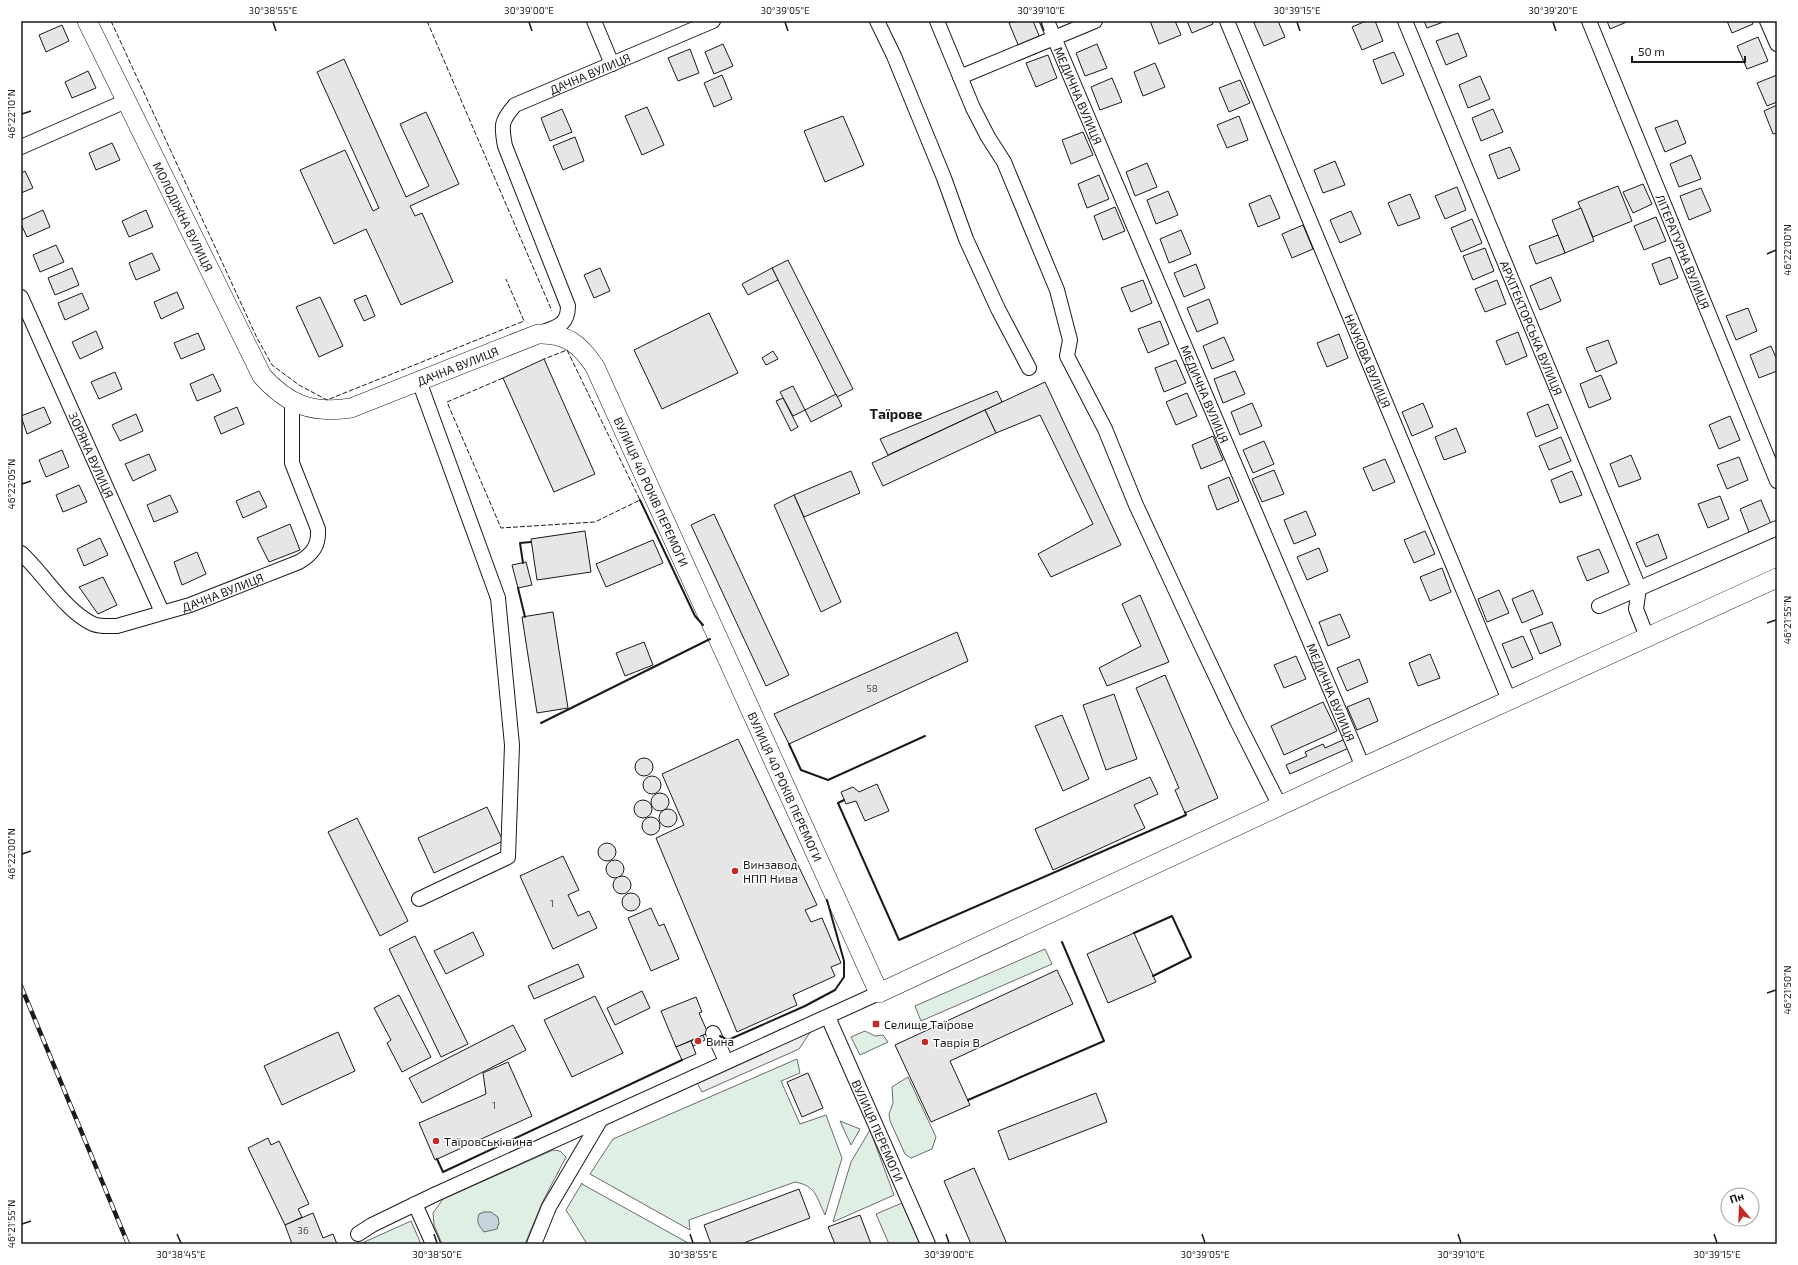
<svg xmlns="http://www.w3.org/2000/svg" width="1798" height="1265" viewBox="0 0 1798 1265" font-family="'Exo 2',sans-serif">
<rect width="100%" height="100%" fill="#fff"/>
<g fill="#e0efe3" stroke="#6a6a6a">
<polygon points="1045,949 1052,964 921,1021 915,1006"/>
<polygon points="865,1031 875,1036 883,1035 888,1042 860,1055 851,1037"/>
<path d="M 797,1059 L 800,1073 L 781,1081 L 800,1124 L 826,1115 L 842,1158 L 825,1215 C 816,1196 816,1186 795,1182 L 689,1220 L 690,1230 L 590,1174 L 613,1139 Z"/>
<polygon points="908,1077 936,1137 932,1149 911,1158 905,1154 890,1121 889,1114 893,1103 892,1087"/>
<polygon points="840,1121 860,1129 851,1145"/>
<polygon points="870,1130 894,1195 833,1222 851,1162"/>
<polygon points="553,1150 560,1151 566,1157 542,1203 525,1244 442,1244 434,1225 433,1213 443,1199"/>
<polygon points="582,1183 582,1184 690,1244 587,1244 566,1210"/>
<polygon points="902,1203 920,1244 889,1244 876,1214"/>
<polygon points="411,1221 421,1244 360,1244"/>
</g>
<polygon fill="#ededed" stroke="#6a6a6a" points="811,1031 799,1049 702,1092 696,1081"/>
<path fill="#c6d2dc" stroke="#6a6a6a" d="M 484,1212 L 491,1212 L 498,1217 L 499,1223 L 497,1229 L 484,1232 C 479,1226 476,1222 479,1214 Z"/>
<g fill="#e6e6e6" stroke="#1a1a1a">
<polygon points="1015,21 1033,21 1040,38 1019,47 1009,23"/>
<polygon points="1150,21 1175,21 1181,35 1159,44"/>
<polygon points="1187,21 1212,21 1213,24 1192,33"/>
<polygon points="1259,21 1278,21 1285,37 1264,46 1254,23"/>
<polygon points="1366,21 1375,21 1383,41 1362,50 1352,27"/>
<polygon points="1424,21 1446,21 1427,28"/>
<polygon points="1607,21 1629,21 1610,29"/>
<polygon points="1727,21 1752,21 1753,24 1732,33"/>
<polygon points="62,25 69,41 46,52 39,35"/>
<polygon points="1458,33 1467,56 1446,65 1436,41"/>
<polygon points="1758,37 1768,61 1747,69 1737,46"/>
<polygon points="723,44 733,66 714,74 705,52"/>
<polygon points="1097,44 1107,68 1085,76 1076,53"/>
<polygon points="690,49 699,73 678,81 668,58"/>
<polygon points="1394,52 1404,75 1382,84 1373,60"/>
<polygon points="1048,55 1057,78 1036,87 1026,63"/>
<polygon points="344,59 406,197 429,186 400,124 426,112 459,184 410,206 415,216 422,213 453,282 401,305 366,229 334,244 300,170 345,150 373,211 379,208 317,72"/>
<polygon points="1155,63 1165,87 1143,96 1134,72"/>
<polygon points="88,71 96,88 72,98 65,82"/>
<polygon points="722,75 732,99 714,107 704,83"/>
<polygon points="1777,75 1777,102 1767,106 1757,83"/>
<polygon points="1480,76 1490,99 1468,108 1459,85"/>
<polygon points="1112,78 1122,102 1100,110 1091,87"/>
<polygon points="1240,80 1250,103 1229,112 1219,88"/>
<polygon points="1777,105 1777,133 1773,134 1764,111"/>
<polygon points="647,107 664,145 642,155 625,116"/>
<polygon points="562,109 572,132 550,141 541,118"/>
<polygon points="1493,109 1503,132 1481,141 1472,118"/>
<polygon points="843,116 864,165 825,182 804,131"/>
<polygon points="1239,116 1248,140 1227,148 1217,125"/>
<polygon points="1677,120 1686,143 1665,152 1655,128"/>
<polygon points="1083,132 1093,155 1071,164 1062,140"/>
<polygon points="575,137 584,161 563,170 553,146"/>
<polygon points="112,143 120,160 96,170 89,153"/>
<polygon points="1510,147 1520,170 1498,179 1489,155"/>
<polygon points="1691,155 1701,179 1679,187 1670,164"/>
<polygon points="1335,161 1345,185 1323,193 1314,170"/>
<polygon points="1147,163 1157,187 1135,196 1126,172"/>
<polygon points="25,171 33,188 21,193 21,173"/>
<polygon points="1099,175 1109,199 1087,208 1078,184"/>
<polygon points="1643,184 1652,204 1633,213 1623,192"/>
<polygon points="1618,186 1632,221 1593,237 1578,202"/>
<polygon points="1457,187 1466,210 1445,219 1435,196"/>
<polygon points="1701,188 1711,211 1689,220 1680,196"/>
<polygon points="1168,191 1178,215 1156,224 1147,200"/>
<polygon points="1410,194 1420,218 1398,226 1388,203"/>
<polygon points="1270,195 1280,218 1258,227 1249,204"/>
<polygon points="1115,207 1125,231 1103,240 1094,216"/>
<polygon points="1581,208 1594,241 1565,253 1552,220"/>
<polygon points="43,210 50,227 27,237 21,224 21,220"/>
<polygon points="146,210 153,227 129,237 122,221"/>
<polygon points="1351,211 1361,234 1340,243 1330,220"/>
<polygon points="1656,217 1666,241 1644,250 1634,226"/>
<polygon points="1472,219 1482,243 1461,252 1451,228"/>
<polygon points="1303,225 1313,249 1292,258 1282,234"/>
<polygon points="1181,230 1191,254 1169,263 1160,239"/>
<polygon points="1558,235 1565,253 1536,264 1529,246"/>
<polygon points="56,245 64,262 40,272 33,255"/>
<polygon points="1485,248 1494,271 1473,280 1463,256"/>
<polygon points="152,253 160,270 136,280 129,263"/>
<polygon points="1670,257 1678,278 1660,285 1652,264"/>
<polygon points="788,260 853,389 837,397 772,268"/>
<polygon points="1196,264 1205,288 1184,297 1174,273"/>
<polygon points="72,268 79,285 55,295 48,278"/>
<polygon points="600,268 610,291 594,298 584,275"/>
<polygon points="772,268 778,280 748,295 742,284"/>
<polygon points="1551,277 1561,301 1540,310 1530,286"/>
<polygon points="1143,280 1152,303 1131,312 1121,288"/>
<polygon points="1497,280 1506,304 1485,312 1475,289"/>
<polygon points="177,292 184,308 161,319 154,302"/>
<polygon points="82,293 89,309 65,320 58,303"/>
<polygon points="366,295 375,316 364,321 354,300"/>
<polygon points="320,297 343,346 319,357 296,307"/>
<polygon points="1209,299 1218,323 1197,332 1187,308"/>
<polygon points="1748,308 1757,331 1736,340 1726,316"/>
<polygon points="709,313 738,373 662,409 634,350"/>
<polygon points="1160,321 1169,344 1148,353 1138,329"/>
<polygon points="96,331 103,348 80,359 72,342"/>
<polygon points="1518,332 1527,356 1506,365 1496,341"/>
<polygon points="198,333 205,349 181,359 174,343"/>
<polygon points="1339,334 1348,358 1327,367 1317,343"/>
<polygon points="1224,337 1234,360 1212,369 1203,346"/>
<polygon points="1608,340 1617,363 1596,372 1586,348"/>
<polygon points="1771,346 1777,360 1777,371 1759,378 1750,355"/>
<polygon points="773,351 778,359 766,365 762,358"/>
<polygon points="544,359 595,474 554,492 503,378"/>
<polygon points="1176,360 1186,383 1164,392 1155,368"/>
<polygon points="1235,371 1245,394 1223,403 1214,379"/>
<polygon points="115,372 122,389 99,399 91,382"/>
<polygon points="213,374 221,391 197,401 190,384"/>
<polygon points="1601,375 1611,399 1589,408 1580,384"/>
<polygon points="1045,382 1121,545 1051,577 1038,554 1093,524 1040,415 996,433 985,410"/>
<polygon points="793,386 805,410 793,416 780,392"/>
<polygon points="997,391 1002,402 888,455 880,439"/>
<polygon points="1187,393 1197,416 1176,425 1166,402"/>
<polygon points="836,394 842,406 811,422 805,410"/>
<polygon points="783,398 798,427 791,431 776,401"/>
<polygon points="1252,403 1262,426 1240,435 1231,412"/>
<polygon points="1423,403 1433,427 1412,436 1402,412"/>
<polygon points="1548,404 1558,428 1536,437 1527,413"/>
<polygon points="44,407 51,423 27,434 21,416"/>
<polygon points="237,407 244,424 221,434 214,417"/>
<polygon points="985,410 996,433 883,486 872,463"/>
<polygon points="136,414 143,431 120,441 112,425"/>
<polygon points="1730,416 1740,440 1719,449 1709,425"/>
<polygon points="1456,428 1466,452 1444,460 1435,437"/>
<polygon points="1213,436 1223,460 1201,469 1192,445"/>
<polygon points="1561,437 1571,461 1549,470 1539,446"/>
<polygon points="1264,441 1274,464 1253,473 1243,450"/>
<polygon points="62,450 69,467 46,477 39,460"/>
<polygon points="149,454 156,470 133,481 125,464"/>
<polygon points="1631,455 1641,479 1619,487 1610,464"/>
<polygon points="1739,457 1748,480 1727,489 1717,465"/>
<polygon points="1385,459 1395,482 1373,491 1363,468"/>
<polygon points="1274,470 1284,494 1262,502 1252,479"/>
<polygon points="851,471 860,493 804,517 794,495"/>
<polygon points="1572,471 1582,495 1560,503 1551,480"/>
<polygon points="1229,477 1239,501 1217,510 1208,486"/>
<polygon points="79,485 87,502 63,512 56,495"/>
<polygon points="259,491 267,507 243,518 236,501"/>
<polygon points="170,495 178,512 154,522 147,505"/>
<polygon points="794,495 841,602 821,612 774,505"/>
<polygon points="1720,496 1729,519 1708,528 1698,504"/>
<polygon points="1761,500 1771,524 1749,532 1740,509"/>
<polygon points="1306,511 1316,535 1294,544 1284,520"/>
<polygon points="714,514 789,675 766,686 691,525"/>
<polygon points="290,524 300,550 269,562 257,538"/>
<polygon points="585,531 591,572 537,580 531,539"/>
<polygon points="1425,531 1435,554 1414,563 1404,540"/>
<polygon points="1658,534 1667,558 1646,567 1636,543"/>
<polygon points="100,538 108,555 84,566 77,549"/>
<polygon points="653,540 663,563 606,587 596,564"/>
<polygon points="1319,548 1328,571 1307,580 1297,557"/>
<polygon points="1599,549 1609,572 1587,581 1577,557"/>
<polygon points="197,552 206,574 182,585 174,562"/>
<polygon points="526,562 532,585 518,588 512,565"/>
<polygon points="1442,568 1451,592 1430,601 1420,577"/>
<polygon points="103,577 117,605 98,614 79,587"/>
<polygon points="1499,590 1509,613 1487,622 1478,599"/>
<polygon points="1533,590 1543,614 1522,623 1512,599"/>
<polygon points="1140,595 1169,662 1107,686 1099,668 1141,646 1122,604"/>
<polygon points="553,612 568,708 537,713 522,617"/>
<polygon points="1340,614 1350,637 1328,646 1319,622"/>
<polygon points="1552,622 1561,645 1540,654 1530,630"/>
<polygon points="957,632 968,661 789,744 774,714"/>
<polygon points="1523,636 1533,659 1512,668 1502,644"/>
<polygon points="644,642 653,665 625,676 616,653"/>
<polygon points="1430,654 1440,678 1418,686 1409,663"/>
<polygon points="1296,656 1306,679 1284,688 1274,665"/>
<polygon points="1359,659 1368,682 1347,691 1337,668"/>
<polygon points="1165,675 1218,798 1185,813 1175,790 1179,788 1136,688"/>
<polygon points="1114,694 1137,759 1106,770 1083,705"/>
<polygon points="1369,698 1378,721 1357,730 1347,707"/>
<polygon points="1323,702 1337,731 1284,755 1271,726"/>
<polygon points="1062,715 1089,779 1063,791 1035,726"/>
<polygon points="738,739 817,905 805,910 811,922 822,918 841,963 831,967 835,976 793,995 797,1005 737,1032 656,838 684,825 662,774"/>
<polygon points="1345,739 1349,748 1290,774 1286,765 1307,756 1305,752 1323,744 1325,748"/>
<circle cx="644" cy="767" r="9"/>
<circle cx="652" cy="785" r="9"/>
<polygon points="1150,777 1158,794 1134,805 1145,828 1053,870 1035,829"/>
<polygon points="877,784 889,811 865,821 856,801 846,804 841,792 853,787 859,792"/>
<circle cx="660" cy="802" r="9"/>
<circle cx="643" cy="809" r="9"/>
<polygon points="487,807 503,841 434,873 418,838"/>
<circle cx="668" cy="818" r="9"/>
<circle cx="651" cy="826" r="9"/>
<polygon points="357,818 408,921 380,936 328,832"/>
<circle cx="607" cy="852" r="9"/>
<polygon points="563,856 579,890 568,895 578,916 589,911 597,928 553,949 520,876"/>
<circle cx="615" cy="869" r="9"/>
<circle cx="622" cy="885" r="9"/>
<circle cx="631" cy="902" r="9"/>
<polygon points="651,908 659,926 664,924 679,959 651,971 628,918"/>
<polygon points="473,932 484,955 446,974 434,951"/>
<polygon points="1134,933 1156,982 1108,1003 1087,954"/>
<polygon points="415,936 468,1044 441,1057 389,949"/>
<polygon points="578,964 584,977 534,999 528,986"/>
<polygon points="1057,970 1073,1004 950,1061 970,1105 931,1122 895,1045"/>
<polygon points="642,991 650,1008 615,1025 607,1008"/>
<polygon points="399,995 431,1057 402,1072 387,1043 391,1040 374,1008"/>
<polygon points="595,996 623,1053 572,1077 544,1020"/>
<polygon points="696,997 702,1012 699,1013 708,1033 676,1047 661,1011"/>
<polygon points="513,1025 526,1050 422,1103 409,1078"/>
<polygon points="338,1032 355,1071 282,1105 264,1066"/>
<polygon points="703,1035 705,1040 693,1046 691,1041"/>
<polygon points="691,1041 696,1054 682,1060 676,1047"/>
<polygon points="508,1062 532,1116 435,1160 419,1123 486,1094 483,1073"/>
<polygon points="808,1073 823,1108 802,1117 787,1082"/>
<polygon points="1096,1093 1107,1122 1009,1160 998,1131"/>
<polygon points="268,1138 271,1145 279,1141 309,1204 298,1209 302,1217 285,1225 248,1148"/>
<polygon points="974,1168 1007,1244 971,1244 944,1181"/>
<polygon points="799,1189 810,1218 741,1244 711,1244 704,1225"/>
<polygon points="313,1213 323,1238 333,1234 337,1244 292,1244 285,1225"/>
<polygon points="860,1215 871,1244 835,1244 828,1227"/>
</g>
<g fill="none" stroke-linecap="round" stroke-linejoin="round">
<defs>
<g id="street">
<polyline points="594,21 612,64"/>
<polyline points="877,21 894,56 944,178 966,239 998,309 1029,368"/>
<polyline points="937,21 973,108 988,137 1004,162 1057,290 1070,340 1067,356 1105,429 1136,505 1193,628 1237,721 1280,806"/>
<path id="s1" d="M 1047,21 L 1363,767"/>
<path id="s2" d="M 1227,21 L 1509,700"/>
<path id="s3" d="M 1405,21 L 1639,588 L 1636,609 L 1647,637"/>
<path id="s4" d="M 1589,21 L 1777,481"/>
<polyline points="1767,21 1777,44"/>
<polyline points="960,77 1095,21"/>
<polyline points="21,147 126,101"/>
<path id="s5" d="M 21,297 L 162,612"/>
<path id="s6" d="M 540,333 C 556,327 568,326 568,306 L 505,146 C 501,125 501,121 515,105 L 713,21"/>
<polyline points="419,381 498,598 512,745 508,857 419,899"/>
<path id="s7" d="M 21,553 C 44,574 65,611 93,624 C 101,627 109,626 117,626 L 190,605 L 299,562 C 313,554 319,545 318,529 L 292,463 L 292,401"/>
<polyline points="1599,606 1777,528"/>
<path id="s8" d="M 828,1017 L 928,1244"/>
<polyline points="713,1033 726,1061"/>
<polyline points="415,1204 433,1244"/>
<polyline points="358,1234 372,1225 436,1194 879,993"/>
<polyline points="534,1244 549,1207 601,1119"/>
</g>
<g id="secondary">
<path id="s9" d="M 87,21 L 262,376 C 288,405 313,414 351,408 L 538,334 C 566,333 580,344 595,367 L 879,993 L 1363,767 L 1777,578"/>
</g>
</defs>
<use href="#street" stroke="#1a1a1a" stroke-width="16"/>
<use href="#secondary" stroke="#1a1a1a" stroke-width="20"/>
<use href="#street" stroke="#fff" stroke-width="14"/>
<use href="#secondary" stroke="#fff" stroke-width="19"/>
<defs>
<polyline id="rail" points="21,986 128,1244"/>
</defs>
<use href="#rail" stroke="#1a1a1a" stroke-width="4.5"/>
<use href="#rail" stroke="#fff" stroke-width="3" stroke-dasharray="9" stroke-linecap="butt"/>
<g stroke="#1a1a1a" stroke-width="1" stroke-dasharray="5 2" stroke-linecap="butt">
<polyline points="111,21 257,338 272,365 299,385 327,400 524,321 506,279"/>
<polyline points="427,21 552,311"/>
<polyline points="503,378 447,402 501,528 595,522 640,500 567,350 544,359"/>
</g>
<g stroke="#1a1a1a" stroke-width="2">
<polyline points="640,500 695,616 703,625"/>
<polyline points="523,563 520,543 531,542"/>
<polyline points="518,588 525,617"/>
<polyline points="541,723 710,639"/>
<polyline points="789,744 801,770 828,780 925,736"/>
<polyline points="844,800 838,803 899,940 1186,815 1185,812"/>
<polyline points="1134,933 1172,916 1191,957 1153,976"/>
<polyline points="720,1036 728,1040 805,1006 835,990 844,977 844,961 827,900"/>
<polyline points="968,1100 1104,1041 1062,942"/>
<polyline points="437,1159 443,1172 682,1060"/>
</g>
</g>
<path fill="none" stroke="#1a1a1a" stroke-width="1.5" d="M 273,22 L 276,31M 529,22 L 532,31M 785,22 L 788,31M 1041,22 L 1044,31M 1297,22 L 1300,31M 1553,22 L 1556,31M 22,114 L 31,111M 1767,254 L 1776,250M 22,484 L 31,481M 1767,623 L 1776,620M 22,854 L 31,851M 1767,993 L 1776,990M 22,1224 L 31,1221M 177,1234 L 181,1243M 434,1234 L 437,1243M 690,1234 L 693,1243M 946,1234 L 949,1243M 1202,1234 L 1205,1243M 1458,1234 L 1461,1243M 1714,1234 L 1717,1243"/>
<g fill="#c62828" stroke="#fff" stroke-width="1.5">
<circle cx="735" cy="871" r="4"/>
<rect x="872" y="1020" width="8" height="8" rx="2"/>
<circle cx="698" cy="1041" r="4"/>
<circle cx="925" cy="1042" r="4"/>
<circle cx="436" cy="1141" r="4"/>
</g>
<g text-anchor="middle" dominant-baseline="central" stroke-width="3" stroke-linejoin="round" paint-order="stroke">
<g font-size="10" fill="#4d4d4d">
<text x="872" y="688">58</text>
<text x="552" y="903">1</text>
<text x="494" y="1105">1</text>
<text x="303" y="1230">36</text>
</g>
<g font-size="12" fill="#1a1a1a" stroke="#fff">
<text stroke="none"><textPath href="#s6" startOffset="341">ДАЧНА ВУЛИЦЯ</textPath></text>
<text stroke="none"><textPath href="#s1" startOffset="81">МЕДИЧНА ВУЛИЦЯ</textPath></text>
<text stroke="none"><textPath href="#s9" startOffset="218">МОЛОДІЖНА ВУЛИЦЯ</textPath></text>
<text stroke="none"><textPath href="#s4" startOffset="249">ЛІТЕРАТУРНА ВУЛИЦЯ</textPath></text>
<text stroke="none"><textPath href="#s3" startOffset="332">АРХІТЕКТОРСЬКА ВУЛИЦЯ</textPath></text>
<text stroke="none"><textPath href="#s2" startOffset="368">НАУКОВА ВУЛИЦЯ</textPath></text>
<text stroke="none"><textPath href="#s9" startOffset="610">ДАЧНА ВУЛИЦЯ</textPath></text>
<text stroke="none"><textPath href="#s1" startOffset="405">МЕДИЧНА ВУЛИЦЯ</textPath></text>
<text stroke="none"><textPath href="#s5" startOffset="173">ЗОРЯНА ВУЛИЦЯ</textPath></text>
<text stroke="none"><textPath href="#s9" startOffset="903">ВУЛИЦЯ 40 РОКІВ ПЕРЕМОГИ</textPath></text>
<text stroke="none"><textPath href="#s7" startOffset="237">ДАЧНА ВУЛИЦЯ</textPath></text>
<text stroke="none"><textPath href="#s1" startOffset="729">МЕДИЧНА ВУЛИЦЯ</textPath></text>
<text stroke="none"><textPath href="#s9" startOffset="1227">ВУЛИЦЯ 40 РОКІВ ПЕРЕМОГИ</textPath></text>
<text stroke="none"><textPath href="#s8" startOffset="124">ВУЛИЦЯ ПЕРЕМОГИ</textPath></text>
</g>
<g font-size="12" fill="#1a1a1a" stroke="#fff" text-anchor="start">
<text x="743" y="864">Винзавод<tspan x="743" dy="14">НПП Нива</tspan></text>
<text x="884" y="1024">Селище Таїрове</text>
<text x="706" y="1041">Вина</text>
<text x="933" y="1042">Таврія В</text>
<text x="444" y="1141">Таїровські вина</text>
</g>
<g font-size="14" font-weight="bold" fill="#1a1a1a" stroke="#fff">
<text x="896" y="413">Таїрове</text>
</g>
</g>
<rect width="1798" height="1265" fill="none" stroke="#ffffff" stroke-width="44"/>
<g transform="translate(1740 1207) rotate(341)"><circle r="19" fill="#ffffff" stroke="#a3a3a3"/>
<path d="M0-3L7 15L0 10L-7 15Z" fill="#c62828"/>
<text y="-6" font-size="11" font-weight="bold" text-anchor="middle" fill="#1a1a1a">Пн</text>
</g>
<path d="M1632 56v6h113v-6" fill="none" stroke="#1a1a1a" stroke-width="2"/>
<text x="1638" y="56" font-size="12" fill="#1a1a1a" stroke="#ffffff" stroke-width="3" paint-order="stroke">50 m</text>
<rect x="22" y="22" width="1754" height="1221" fill="none" stroke="#1a1a1a" stroke-width="1.5"/>
<g font-size="10" text-anchor="middle" fill="#1a1a1a">
<text x="273" y="14">30°38'55"E</text>
<text x="529" y="14">30°39'00"E</text>
<text x="785" y="14">30°39'05"E</text>
<text x="1041" y="14">30°39'10"E</text>
<text x="1297" y="14">30°39'15"E</text>
<text x="1553" y="14">30°39'20"E</text>
<text transform="translate(11 114) rotate(-90)" y="4">46°22'10"N</text>
<text transform="translate(1787 250) rotate(-90)" y="4">46°22'00"N</text>
<text transform="translate(11 484) rotate(-90)" y="4">46°22'05"N</text>
<text transform="translate(1787 620) rotate(-90)" y="4">46°21'55"N</text>
<text transform="translate(11 854) rotate(-90)" y="4">46°22'00"N</text>
<text transform="translate(1787 990) rotate(-90)" y="4">46°21'50"N</text>
<text transform="translate(11 1224) rotate(-90)" y="4">46°21'55"N</text>
<text x="181" y="1258">30°38'45"E</text>
<text x="437" y="1258">30°38'50"E</text>
<text x="693" y="1258">30°38'55"E</text>
<text x="949" y="1258">30°39'00"E</text>
<text x="1205" y="1258">30°39'05"E</text>
<text x="1461" y="1258">30°39'10"E</text>
<text x="1717" y="1258">30°39'15"E</text>
</g>
</svg>
